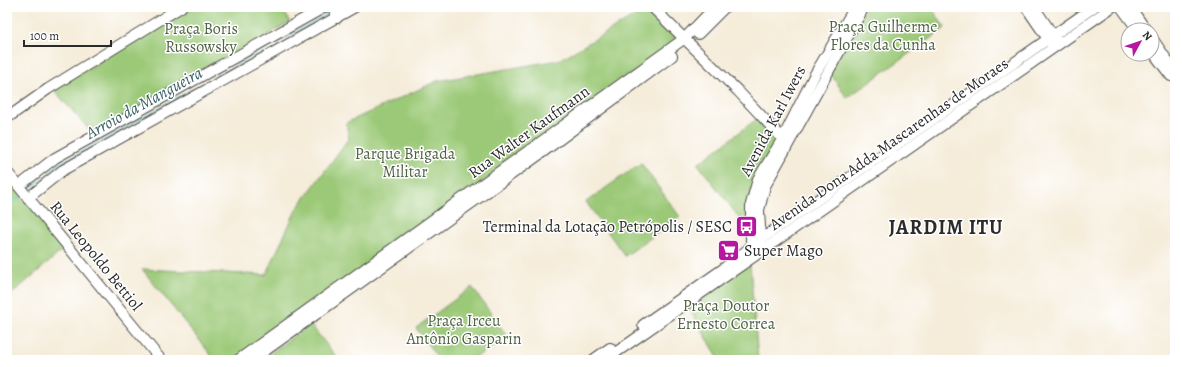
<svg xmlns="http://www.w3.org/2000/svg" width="1182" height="367" viewBox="0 0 1182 367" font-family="Alegreya,serif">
<rect width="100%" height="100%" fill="#fff"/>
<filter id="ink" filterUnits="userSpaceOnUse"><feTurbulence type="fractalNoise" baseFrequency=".025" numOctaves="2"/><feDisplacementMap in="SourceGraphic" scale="8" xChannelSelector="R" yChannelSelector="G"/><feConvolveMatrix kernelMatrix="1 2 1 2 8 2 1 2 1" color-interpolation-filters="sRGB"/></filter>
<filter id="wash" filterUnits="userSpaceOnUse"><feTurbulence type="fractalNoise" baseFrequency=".012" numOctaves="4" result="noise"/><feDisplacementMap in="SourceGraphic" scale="16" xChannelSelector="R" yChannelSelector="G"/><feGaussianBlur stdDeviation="0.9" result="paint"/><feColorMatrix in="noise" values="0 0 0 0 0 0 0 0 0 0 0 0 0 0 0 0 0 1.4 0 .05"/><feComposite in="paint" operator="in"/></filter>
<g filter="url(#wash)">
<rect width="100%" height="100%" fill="#f5ecd9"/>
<g fill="#9bc977" stroke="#637a51">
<polygon points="193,7 282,7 290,22 94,135 53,89"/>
<polygon points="866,7 931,7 945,28 847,98 830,73"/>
<polygon points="647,9 679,40 236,360 215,360 142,269 266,275 296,210 349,138 346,123 437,81 559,60"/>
<polygon points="758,118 778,141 747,228 698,164"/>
<polygon points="641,163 680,217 625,256 586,202"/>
<polygon points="7,179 65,248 7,298"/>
<polygon points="750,264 758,360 720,360 688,307"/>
<polygon points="472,287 507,336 472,360 439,360 416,328"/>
<polygon points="310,324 339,360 266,360 264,358"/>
</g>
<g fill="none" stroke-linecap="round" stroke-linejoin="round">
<g stroke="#53bfce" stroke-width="1.5">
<polyline points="27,191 58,165 330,13"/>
<polyline points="7,207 21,196"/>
</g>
</g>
</g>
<g filter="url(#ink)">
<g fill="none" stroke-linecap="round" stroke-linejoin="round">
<defs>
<g id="secondary">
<polyline points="333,7 337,18"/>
<polyline points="652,7 738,91 786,142"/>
<polyline points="1026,7 1052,45"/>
<polyline points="1034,7 1057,41"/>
<polyline points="1121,7 1138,30"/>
<polyline points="1130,7 1146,30"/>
<polyline points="698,34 725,7"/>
<polyline points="1152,38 1173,69 1175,77"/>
<polyline points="1152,51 1171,76"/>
<polyline points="7,118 48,89 181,7"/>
<polyline points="7,172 161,360"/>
<polyline points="19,186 55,158 325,7"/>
<polyline points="28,198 63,170 355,7"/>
<polyline points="761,244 759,210 765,186 864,7"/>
<polyline points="751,253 751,204 758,179 783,138 815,74 855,7"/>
<polyline points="643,325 723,269 760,240 1094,7"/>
<polyline points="238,360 685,38 715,7"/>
<polyline points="252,360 540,154 672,56"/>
<polyline points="593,360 610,348"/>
<polyline points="605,360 1112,7"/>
</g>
</defs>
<use href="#secondary" stroke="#494845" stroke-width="12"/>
<use href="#secondary" stroke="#fff" stroke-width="10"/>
</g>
</g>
<defs>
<symbol id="bus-square" viewBox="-11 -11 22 22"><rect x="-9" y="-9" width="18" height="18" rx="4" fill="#b5179e" stroke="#fff"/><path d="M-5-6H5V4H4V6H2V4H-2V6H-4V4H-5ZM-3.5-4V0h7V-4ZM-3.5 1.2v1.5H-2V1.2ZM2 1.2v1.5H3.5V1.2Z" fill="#fff"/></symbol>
<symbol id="supermarket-square" viewBox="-11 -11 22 22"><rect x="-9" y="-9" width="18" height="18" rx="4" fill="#b5179e" stroke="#fff"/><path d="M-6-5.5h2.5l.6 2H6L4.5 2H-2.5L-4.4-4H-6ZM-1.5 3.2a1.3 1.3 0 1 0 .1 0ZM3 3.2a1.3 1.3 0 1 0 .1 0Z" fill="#fff"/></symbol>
</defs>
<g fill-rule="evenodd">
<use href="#bus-square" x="734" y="214" width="25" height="25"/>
<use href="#supermarket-square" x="716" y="238" width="25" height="25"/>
</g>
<g text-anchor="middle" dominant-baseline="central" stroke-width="3" stroke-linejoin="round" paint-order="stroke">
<g font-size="16" fill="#526246" stroke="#fff">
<text x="883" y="27">Praça Guilherme<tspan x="883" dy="18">Flores da Cunha</tspan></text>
<text x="201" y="29">Praça Boris<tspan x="201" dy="18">Russowsky</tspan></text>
<text x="405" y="154">Parque Brigada<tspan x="405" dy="18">Militar</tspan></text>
<text x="726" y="306">Praça Doutor<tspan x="726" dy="18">Ernesto Correa</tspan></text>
<text x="464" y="321">Praça Irceu<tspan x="464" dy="18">Antônio Gasparin</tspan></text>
</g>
<g font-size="16" fill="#2b2b2b" stroke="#fff">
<text transform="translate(773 121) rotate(-62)">Avenida Karl Iwers</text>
<text transform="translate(529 132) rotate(-36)">Rua Walter Kaufmann</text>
<text transform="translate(889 144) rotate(-35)">Avenida Dona Adda Mascarenhas de Moraes</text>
<text transform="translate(96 256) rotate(51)">Rua Leopoldo Bettiol</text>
</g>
<g font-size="16" fill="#2b2b2b" stroke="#fff" text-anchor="end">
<text x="732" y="227">Terminal da Lotação Petrópolis / SESC</text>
<text x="744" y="251" text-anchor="start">Super Mago</text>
</g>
<g font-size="17" font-style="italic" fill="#395f64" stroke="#fff">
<text transform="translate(144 103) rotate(-29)">Arroio da Mangueira</text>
</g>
<g font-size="20" font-weight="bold" letter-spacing="1" fill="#2b2b2b" stroke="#fff">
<text x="946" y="227">JARDIM ITU</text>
</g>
</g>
<rect width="1182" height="367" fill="none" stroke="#fff" stroke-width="24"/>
<g transform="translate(1140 42) rotate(50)"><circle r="19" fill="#ffffff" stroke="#aaaaaa"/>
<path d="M0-3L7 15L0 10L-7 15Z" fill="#b5179e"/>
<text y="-6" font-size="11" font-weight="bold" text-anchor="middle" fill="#2b2b2b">N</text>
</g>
<path d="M24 40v6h87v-6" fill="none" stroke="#2b2b2b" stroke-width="2"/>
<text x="30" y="40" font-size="12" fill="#2b2b2b" stroke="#ffffff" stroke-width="3" paint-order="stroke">100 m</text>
</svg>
